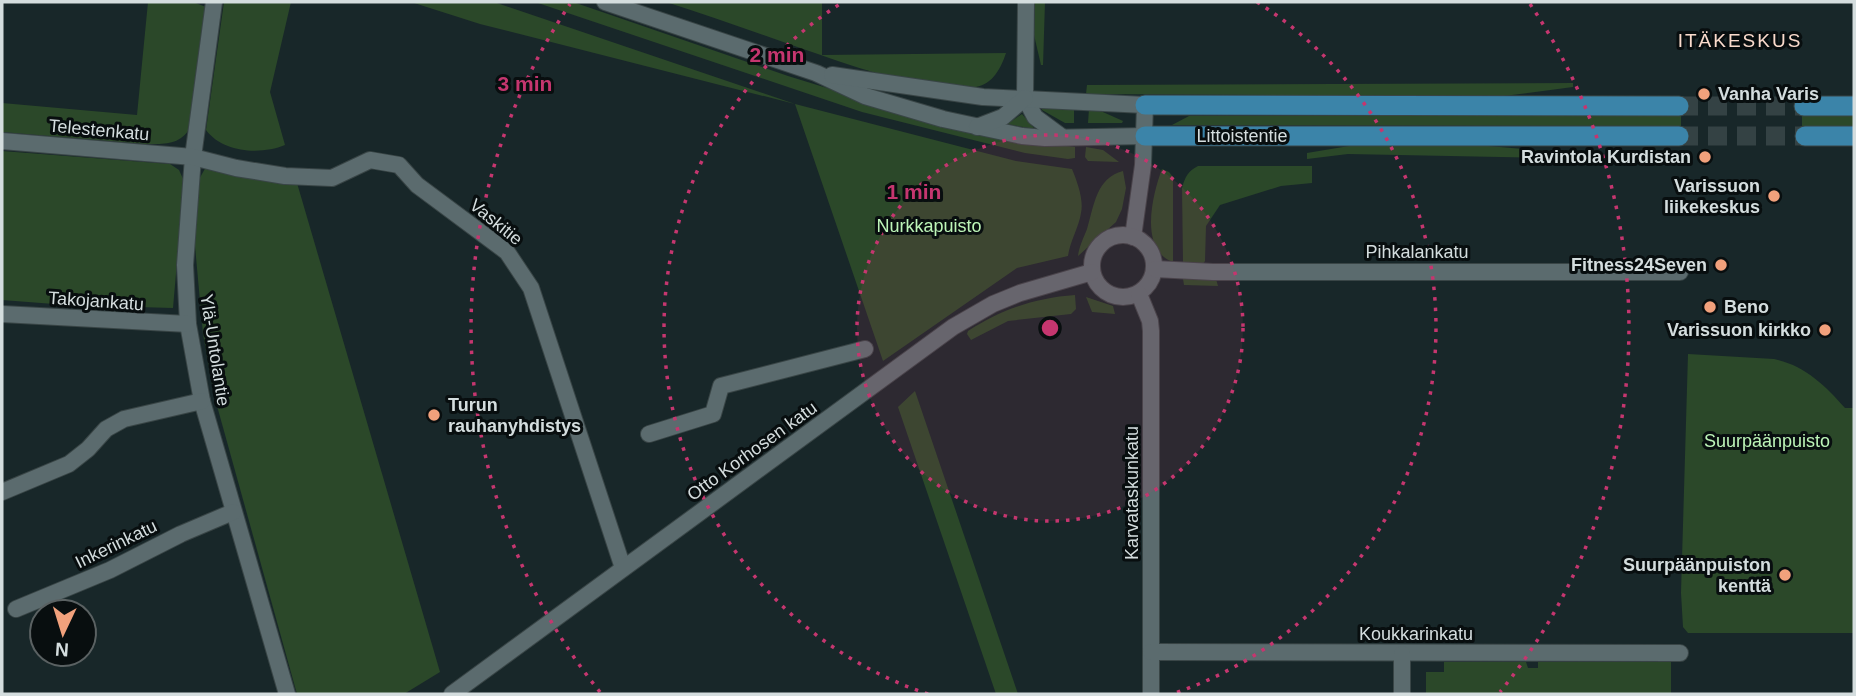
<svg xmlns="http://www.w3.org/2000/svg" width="1856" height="696" viewBox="0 0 1856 696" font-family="Arial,sans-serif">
<rect width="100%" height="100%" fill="#182729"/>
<g fill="#2b4829">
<path d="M 148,2 L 193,2 L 206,7 L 190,128 C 179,146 163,144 144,144 L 2,132 L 2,103 L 137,115 Z"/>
<path d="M 224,2 L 291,2 L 270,92 L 285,145 C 261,155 223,153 206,130 Z"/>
<path d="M 411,2 L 494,2 L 795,104 L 1016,161 L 1072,169 C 1077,181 1084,200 1081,213 C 1079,227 1070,241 1068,256 L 1017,268 L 883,361 L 795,104 L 480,24 Z"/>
<polygon points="535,2 573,2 788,76 947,125 1004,138 1075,147 1075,158 1068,159 1025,153 862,112"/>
<path d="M 666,2 L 822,2 L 822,55 L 1006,53 C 1001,68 993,84 976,87 C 926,94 851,65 803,49 C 758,33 712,17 666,2 Z"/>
<polygon points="1035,2 1045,2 1043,65 1041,65 1034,35"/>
<polygon points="1573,83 1573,87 1504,96 1086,94 1087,85"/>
<polygon points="1042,108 1074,108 1074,123 1065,123 1042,110"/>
<polygon points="1094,108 1123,121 1122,123 1088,123 1089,109"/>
<polygon points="1022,114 1034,128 1034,129 1007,124"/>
<polygon points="1189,116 1681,116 1681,126 1172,125"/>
<rect x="1802" y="116" width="52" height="10"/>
<polygon points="1477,145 1556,152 1555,158 1348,154 1307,159 1307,153 1349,146"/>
<polygon points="1086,147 1103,150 1119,162 1088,161 1085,157"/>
<polygon points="2,151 170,164 179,170 184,181 173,308 67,305 2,300"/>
<path d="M 1198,166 L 1312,166 L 1312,183 L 1281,186 L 1220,205 L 1206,226 L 1205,261 L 1203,264 L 1183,263 L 1182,188 C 1185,177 1188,171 1198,166 Z"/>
<polygon points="206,167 297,183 440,672 404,694 297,694 214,395 203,334 194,235 198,181"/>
<path d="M 1162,169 L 1169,172 L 1173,177 L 1173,262 C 1139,250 1152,195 1162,169 Z"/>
<path d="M 1123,171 L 1126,188 L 1122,209 L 1116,222 L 1078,256 C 1079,247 1083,239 1087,229 C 1094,206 1096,178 1123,171 Z"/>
<polygon points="1183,279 1216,279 1218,286 1184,285"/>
<path d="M 1075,295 L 1076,309 L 1071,314 L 1008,321 L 971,340 L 967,334 L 968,331 C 1002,309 1035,298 1075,295 Z"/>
<polygon points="1086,297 1113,306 1115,314 1092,312"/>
<path d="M 1688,354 L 1774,359 C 1804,365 1825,385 1845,408 L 1854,408 L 1854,633 L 1688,633 L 1683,627 L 1681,593 Z"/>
<polygon points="915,391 1018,694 996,694 898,407"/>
<polygon points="1444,662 1526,662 1528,668 1538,668 1538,662 1671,662 1671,694 1426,694 1426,672 1444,672"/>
</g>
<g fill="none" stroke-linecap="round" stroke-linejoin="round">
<g stroke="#344244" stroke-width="19" stroke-dasharray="19 10" stroke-linecap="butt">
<polyline points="1679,106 1804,106"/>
<polyline points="1679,136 1805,136"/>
</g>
<defs>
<g id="minor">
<polyline points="214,2 193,157 185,265 188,324 202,401 287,694"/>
<polyline points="605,2 816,73 865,96 943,119 1022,136 1045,138 1145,136"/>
<polyline points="1026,2 1025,98 1035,117 1062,137"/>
<polyline points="832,75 983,97 1145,105 1143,165 1133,237"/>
<polyline points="977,127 1003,117 1025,98"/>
<polyline points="2,141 193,157 236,168 285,176 332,178 370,160 399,165 417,185 507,252 531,288 623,568"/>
<circle cx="1123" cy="266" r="31"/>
<polyline points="1155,269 1213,272 1680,272"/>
<polyline points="1139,294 1150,321 1151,331 1151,694"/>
<polyline points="2,314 188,324"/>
<polyline points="649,434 713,414 721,386 865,349"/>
<polyline points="2,492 69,464 88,449 106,429 124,419 202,401"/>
<polyline points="16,609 110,570 181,534 233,512"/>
<polyline points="1151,652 1680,653"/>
<polyline points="1402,654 1402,694"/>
<polyline points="452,694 953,327 993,304 1020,293 1092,272"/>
</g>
<g id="major">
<polyline points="1145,105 1679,106"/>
<polyline points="1804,106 1854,106"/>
<polyline points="1145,136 1679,136"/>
<polyline points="1805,136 1854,136"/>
</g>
</defs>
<use href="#minor" stroke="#394546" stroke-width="18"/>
<use href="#major" stroke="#394546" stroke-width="21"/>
<use href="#minor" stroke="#5b6b6e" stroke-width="16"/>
<use href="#major" stroke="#3b84a9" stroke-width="19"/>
</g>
<circle cx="1050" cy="328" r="193" fill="#c5366f" fill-opacity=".12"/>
<g fill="none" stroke="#c5366f" stroke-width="3.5" stroke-dasharray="3.5 7">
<circle cx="1050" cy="328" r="193"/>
<path d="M928 694A386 386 0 0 1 843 2M1257 2A386 386 0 0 1 1172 694"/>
<path d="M600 692A579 579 0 0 1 570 4M1530 4A579 579 0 0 1 1500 692"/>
</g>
<g fill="#f1a17c" stroke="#080e0f" stroke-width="2.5">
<circle cx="1704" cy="94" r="7"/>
<circle cx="1705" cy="157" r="7"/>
<circle cx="1774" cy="196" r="7"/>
<circle cx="1721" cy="265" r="7"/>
<circle cx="1710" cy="307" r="7"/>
<circle cx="1825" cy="330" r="7"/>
<circle cx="434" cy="415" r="7"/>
<circle cx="1785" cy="575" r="7"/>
</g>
<g text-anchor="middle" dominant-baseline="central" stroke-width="6" stroke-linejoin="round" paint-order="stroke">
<g font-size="18" font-weight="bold" fill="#d4ddde" stroke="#080e0f" text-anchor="end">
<text x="1718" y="94" text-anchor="start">Vanha Varis</text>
<text x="1691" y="157">Ravintola Kurdistan</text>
<text x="1760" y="186">Varissuon<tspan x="1760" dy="21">liikekeskus</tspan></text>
<text x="1707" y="265">Fitness24Seven</text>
<text x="1724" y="307" text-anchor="start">Beno</text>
<text x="1811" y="330">Varissuon kirkko</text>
<text x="448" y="405" text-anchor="start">Turun<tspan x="448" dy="21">rauhanyhdistys</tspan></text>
<text x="1771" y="565">Suurpäänpuiston<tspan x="1771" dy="21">kenttä</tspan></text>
</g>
<g font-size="18" fill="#d4ddde" stroke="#080e0f">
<text transform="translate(99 130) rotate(5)">Telestenkatu</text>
<text x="1242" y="136">Littoistentie</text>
<text transform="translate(496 222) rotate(39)">Vaskitie</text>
<text x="1417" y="252">Pihkalankatu</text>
<text transform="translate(96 301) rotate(4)">Takojankatu</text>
<text transform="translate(215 350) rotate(81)">Ylä-Untolantie</text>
<text transform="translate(752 451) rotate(-36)">Otto Korhosen katu</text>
<text transform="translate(1132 493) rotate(-90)">Karvataskunkatu</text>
<text transform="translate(116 544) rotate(-26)">Inkerinkatu</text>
<text x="1416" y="634">Koukkarinkatu</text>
</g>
<g font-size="18" fill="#bdf5b8" stroke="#080e0f">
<text x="929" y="226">Nurkkapuisto</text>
<text x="1767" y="441">Suurpäänpuisto</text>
</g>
<g font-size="19" letter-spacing="2" fill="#fadbcc" stroke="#080e0f">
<text x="1740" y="40">ITÄKESKUS</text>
</g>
</g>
<circle cx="1050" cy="328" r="10" fill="#c5366f" stroke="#080e0f" stroke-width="3.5"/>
<g font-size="21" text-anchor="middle" font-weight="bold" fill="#c5366f" stroke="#080e0f" stroke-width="6" stroke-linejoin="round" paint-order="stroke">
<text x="777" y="62">2 min</text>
<text x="525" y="91">3 min</text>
<text x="914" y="199">1 min</text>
</g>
<rect width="1856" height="696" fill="none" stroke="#d4ddde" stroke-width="7"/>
<g transform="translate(63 633) rotate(184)"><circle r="33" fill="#080e0f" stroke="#5a6162" stroke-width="2"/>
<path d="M0-5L12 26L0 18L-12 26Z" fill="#f1a17c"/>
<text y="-10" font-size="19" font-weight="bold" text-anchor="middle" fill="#d4ddde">N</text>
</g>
</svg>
